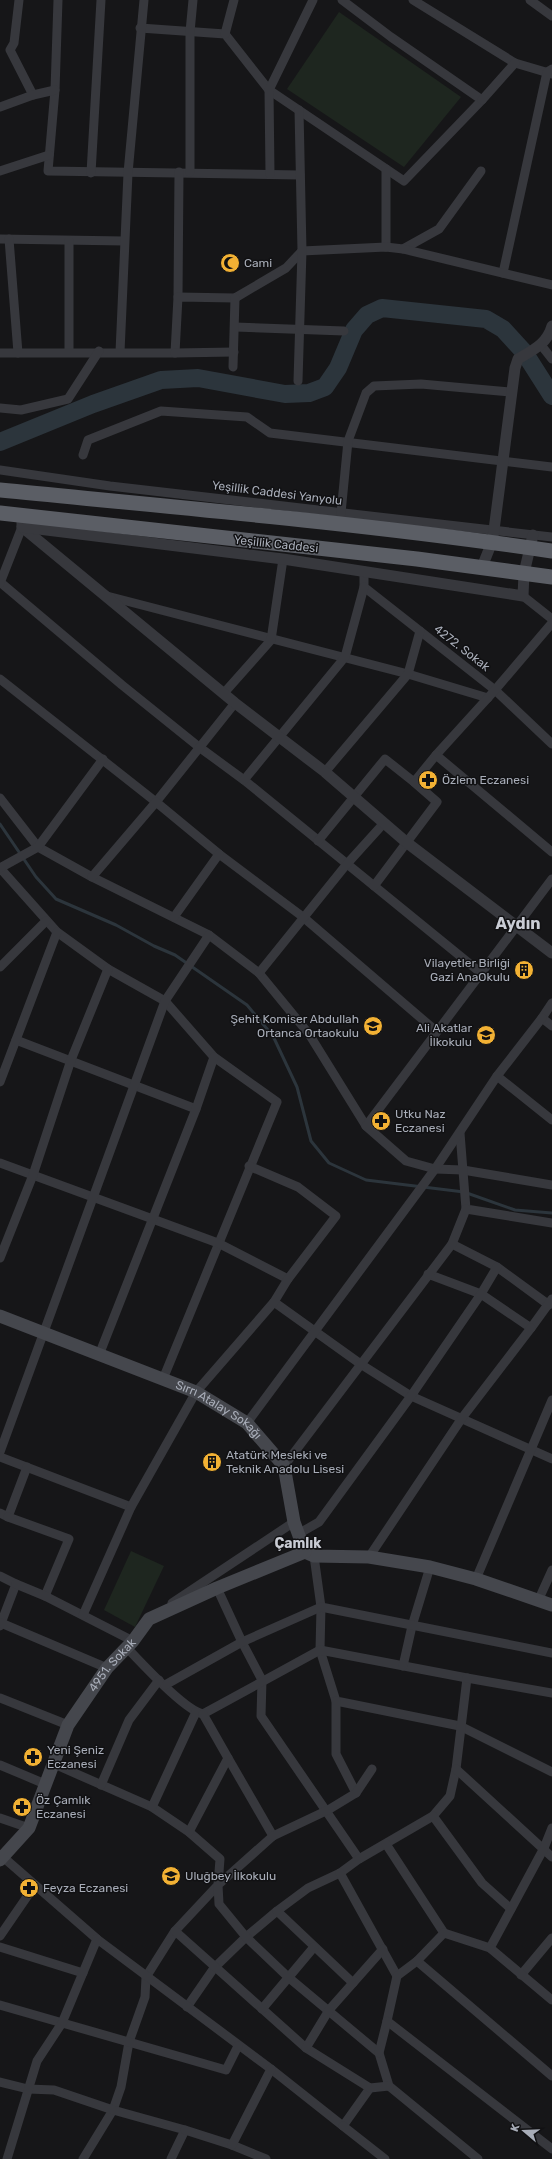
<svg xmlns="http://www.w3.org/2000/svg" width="552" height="2159" viewBox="0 0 552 2159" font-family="Rubik,sans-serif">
<rect width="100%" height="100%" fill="#161618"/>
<g fill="#1e261f">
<polygon points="339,12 461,97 404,167 287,89"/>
<polygon points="131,1551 164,1566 135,1627 104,1610"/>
</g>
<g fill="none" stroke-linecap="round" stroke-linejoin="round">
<polyline stroke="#2c353c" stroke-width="3" points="0,824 36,877 56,899 116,925 154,946 175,955 247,1005 273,1036 297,1087 311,1141 329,1163 366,1180 464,1192 515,1210 552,1213"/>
<polyline stroke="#2c353c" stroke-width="18" points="0,442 93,404 161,380 198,378 285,394 309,393 325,387 338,368 354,330 367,315 382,308 486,319 503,329 524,352 552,396"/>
<g stroke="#37383d" stroke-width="9">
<polyline points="19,0 14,43 10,50 33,95"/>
<polyline points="58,0 55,90 48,171 300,175"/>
<polyline points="413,0 515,63 552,74"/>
<polyline points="530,0 552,16"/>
<polyline points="140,28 225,34 269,90 404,181 482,100 391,37 342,0"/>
<polyline points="225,34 234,0"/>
<polyline points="482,100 515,63"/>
<polyline points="0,107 33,95 55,90"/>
<polyline points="0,171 49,155"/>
<polyline points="190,172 190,32 193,0"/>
<polyline points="91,173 101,0"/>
<polyline points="270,174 269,90 313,0"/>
<polyline points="0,239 124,241"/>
<polyline points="9,239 18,353"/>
<polyline points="69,241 69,352"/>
<polyline points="386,247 386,169"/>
<polyline points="403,249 439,229 481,171"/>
<polyline points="503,273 547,72 552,69"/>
<polyline points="178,297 179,172"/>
<polyline points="235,327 344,331"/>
<polyline points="541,345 552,359"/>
<polyline points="120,352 128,173 144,0"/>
<polyline points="0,353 175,353 178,297 235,298 286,268 302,251 386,247 403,249 552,285"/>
<polyline points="175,353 234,352"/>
<polyline points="233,367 235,298"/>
<polyline points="298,381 302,251 299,110"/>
<polyline points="0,408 21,410 68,399 99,351"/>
<polyline points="83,455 88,440 161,411 247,417 270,433 552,467"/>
<polyline points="0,470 110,486 552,537"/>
<polyline points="341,513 348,441 366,393 374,386 421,384 511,392"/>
<polyline points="364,571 364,587 495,690 552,744"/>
<polyline points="0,582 122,685 199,747 244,780 481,973"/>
<polyline points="0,583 22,527"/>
<polyline points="107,596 408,674 488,698"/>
<polyline points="523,596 552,619"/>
<polyline points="0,679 156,802 235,703"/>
<polyline points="224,693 271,640 283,559"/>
<polyline points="436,755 495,690 552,623"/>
<polyline points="325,772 408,674 420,631"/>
<polyline points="244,780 345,657 364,587"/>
<polyline points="0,798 38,847 92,877 209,935 259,973 309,1034 366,1126"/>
<polyline points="318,841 385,759 414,782 436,755 552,852"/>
<polyline points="0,868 57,932 108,969 165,1001 214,1057 277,1102 163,1379"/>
<polyline points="0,868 38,847 103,759"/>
<polyline points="92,877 156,802 219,854 303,917 436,1031"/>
<polyline points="552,879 366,1126 406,1161 435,1169 463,1170 552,1185"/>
<polyline points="374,886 437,802 414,782"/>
<polyline points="174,917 219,854"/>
<polyline points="0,967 46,921"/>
<polyline points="259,973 346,865 384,823"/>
<polyline points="552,1003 542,1018 552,1026"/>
<polyline points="16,1040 196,1109"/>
<polyline points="497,1076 552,1120"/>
<polyline points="0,1082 57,932"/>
<polyline points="460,1133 466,1209 552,1223"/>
<polyline points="0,1163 218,1243 288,1279"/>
<polyline points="452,1244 497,1267 549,1305"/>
<polyline points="0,1258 33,1175 71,1060 108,969"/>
<polyline points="428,1274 481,1294 497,1267"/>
<polyline points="274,1302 362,1365 411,1396 552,1459"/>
<polyline points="99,1355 196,1109 214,1057"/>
<polyline points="247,1423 435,1169 497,1076 542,1018"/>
<polyline points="0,1452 165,1001 209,935"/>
<polyline points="0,1457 131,1507"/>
<polyline points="284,1466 452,1244 466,1209"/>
<polyline points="0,1513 8,1517 27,1467"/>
<polyline points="8,1517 69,1539 45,1596"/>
<polyline points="298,1534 319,1522 411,1396 481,1294 531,1328 552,1299"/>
<polyline points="314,1556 321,1607 320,1650 336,1701 460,1726 552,1772"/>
<polyline points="369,1557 462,1418 531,1328"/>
<polyline points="0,1576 16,1584 0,1626"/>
<polyline points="476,1579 552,1400"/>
<polyline points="16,1584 45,1596 133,1641"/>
<polyline points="217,1588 242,1642 262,1680 261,1716 359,1859"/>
<polyline points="538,1601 552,1570"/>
<polyline points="172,1603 294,1522"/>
<polyline points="83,1615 131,1507 196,1392 274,1302 288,1279 336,1216 298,1187 249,1166"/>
<polyline points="1,1623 107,1668"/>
<path d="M 126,1647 C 142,1663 184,1710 203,1714 L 320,1650 L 467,1678 L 456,1769 L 450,1796 L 433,1816 L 359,1859 L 340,1873 L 308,1888 L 277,1911 L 246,1937 L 214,1968 L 187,2007"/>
<polyline points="403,1666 412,1626 430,1567"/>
<polyline points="467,1678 552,1693"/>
<polyline points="165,1685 242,1642 321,1607 552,1653"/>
<polyline points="0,1698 68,1725"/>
<polyline points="336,1701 336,1754 356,1793"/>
<polyline points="228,1758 273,1836"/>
<polyline points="54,1764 152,1807 189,1832 220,1859 218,1885 175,1931 146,1977 145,1997 129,2042 121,2087 113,2110 83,2159"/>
<polyline points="0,1765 45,1784"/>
<polyline points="372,1769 356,1793 328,1810 273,1836 218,1885 219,1904 246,1937 288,1977 379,2053 389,2086 478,2159"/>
<polyline points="456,1769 552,1857"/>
<polyline points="101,1785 129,1720 159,1680"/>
<polyline points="152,1807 196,1712"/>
<polyline points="433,1816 482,1883 511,1909"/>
<polyline points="0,1818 29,1828"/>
<polyline points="189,1832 228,1758 203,1714"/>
<polyline points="386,1844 444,1933"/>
<polyline points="3,1857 97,1939 271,2069 343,2126 370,2088"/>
<polyline points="340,1873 397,1976"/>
<polyline points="277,1911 353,1983"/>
<polyline points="175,1931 306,2048 370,2088 389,2086"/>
<polyline points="0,1936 35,1885"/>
<polyline points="0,1947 83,1973"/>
<polyline points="490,1948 544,1848 552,1828"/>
<polyline points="417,1961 552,2076"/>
<polyline points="521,1975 552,1938"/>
<polyline points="552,2000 490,1948 444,1933 417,1961 397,1976 387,2021 552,2149"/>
<polyline points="0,2005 226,2070 238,2046"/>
<polyline points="262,2009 314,1947"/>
<polyline points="306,2048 329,2010 383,1949"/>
<polyline points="379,2053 387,2021"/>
<polyline points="0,2082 28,2089 54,2090 113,2110 185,2130 171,2159"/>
<polyline points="343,2126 385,2159"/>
<polyline points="185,2130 232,2145 266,2159"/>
<polyline points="232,2145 271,2069"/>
<polyline points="7,2159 37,2061 62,2023 97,1939"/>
</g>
<g stroke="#37383d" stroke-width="11">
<polyline points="22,516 22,527 235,703 325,772 406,842 552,953"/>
<polyline points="22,527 283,559 523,596 524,573 533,535"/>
<path d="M 482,567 L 492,542 L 494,530 L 515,368 L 518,359 C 533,350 547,344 552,326"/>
</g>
<g stroke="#45474d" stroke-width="13">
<path id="s1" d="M 0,1316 L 196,1392 L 247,1423 L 284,1466 L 294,1522 L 305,1552 L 314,1556 L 369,1557 L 430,1567 L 476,1579 L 552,1605"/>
<path id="s2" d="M 0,1860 L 29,1828 L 68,1725 L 107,1668 L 133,1641 L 149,1619 L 217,1588 L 305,1552"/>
</g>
<g stroke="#5b5e65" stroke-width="15">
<path d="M 0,490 C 184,508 369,524 552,551"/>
<polyline points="0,513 417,559 552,577"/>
</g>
</g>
<defs>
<symbol id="mosque-disc" viewBox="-11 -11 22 22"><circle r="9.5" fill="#f2b134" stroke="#111113"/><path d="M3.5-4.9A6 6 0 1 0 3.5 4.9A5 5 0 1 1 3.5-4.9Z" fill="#111"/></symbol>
<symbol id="pharmacy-disc" viewBox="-11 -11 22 22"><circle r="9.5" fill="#f2b134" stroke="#111113"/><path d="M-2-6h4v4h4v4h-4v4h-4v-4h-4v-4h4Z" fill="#111"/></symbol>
<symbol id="building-disc" viewBox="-11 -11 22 22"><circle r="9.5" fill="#f2b134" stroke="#111113"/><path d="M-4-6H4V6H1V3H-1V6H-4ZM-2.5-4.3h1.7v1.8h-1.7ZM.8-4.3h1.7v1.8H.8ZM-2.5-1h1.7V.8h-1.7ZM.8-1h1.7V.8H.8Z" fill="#111"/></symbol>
<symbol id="school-disc" viewBox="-11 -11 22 22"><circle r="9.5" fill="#f2b134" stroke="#111113"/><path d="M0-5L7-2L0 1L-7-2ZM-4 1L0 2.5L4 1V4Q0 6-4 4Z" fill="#111"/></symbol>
</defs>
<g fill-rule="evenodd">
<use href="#mosque-disc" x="219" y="252" width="22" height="22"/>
<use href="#pharmacy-disc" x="417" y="769" width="22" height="22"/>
<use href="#building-disc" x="513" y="959" width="22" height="22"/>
<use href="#school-disc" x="362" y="1015" width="22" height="22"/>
<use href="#school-disc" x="475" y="1024" width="22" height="22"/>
<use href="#pharmacy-disc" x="370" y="1110" width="22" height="22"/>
<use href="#building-disc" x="201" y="1451" width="22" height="22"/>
<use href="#pharmacy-disc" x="22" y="1746" width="22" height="22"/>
<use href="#pharmacy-disc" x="11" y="1796" width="22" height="22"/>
<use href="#school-disc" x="160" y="1865" width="22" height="22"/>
<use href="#pharmacy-disc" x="18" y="1877" width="22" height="22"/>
</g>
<g text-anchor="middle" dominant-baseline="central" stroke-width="3" stroke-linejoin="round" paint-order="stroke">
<g font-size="12" fill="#a8adb8" stroke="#111113" text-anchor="start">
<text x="244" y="263">Cami</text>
<text x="442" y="780">Özlem Eczanesi</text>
<text x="510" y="963" text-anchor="end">Vilayetler Birliği<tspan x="510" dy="14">Gazi AnaOkulu</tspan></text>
<text x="359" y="1019" text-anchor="end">Şehit Komiser Abdullah<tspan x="359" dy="14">Ortanca Ortaokulu</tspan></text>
<text x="472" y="1028" text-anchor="end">Ali Akatlar<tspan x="472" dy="14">İlkokulu</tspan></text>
<text x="395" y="1114">Utku Naz<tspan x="395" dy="14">Eczanesi</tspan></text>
<text x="226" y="1455">Atatürk Mesleki ve<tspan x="226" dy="14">Teknik Anadolu Lisesi</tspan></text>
<text x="47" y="1750">Yeni Şeniz<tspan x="47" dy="14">Eczanesi</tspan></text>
<text x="36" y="1800">Öz Çamlık<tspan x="36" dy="14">Eczanesi</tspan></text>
<text x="185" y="1876">Uluğbey İlkokulu</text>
<text x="43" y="1888">Feyza Eczanesi</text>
</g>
<g font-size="12" fill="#a8adb8" stroke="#111113">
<text transform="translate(277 493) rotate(7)">Yeşillik Caddesi Yanyolu</text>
<text transform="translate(276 544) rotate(6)">Yeşillik Caddesi</text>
<text transform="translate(462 648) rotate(38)">4272. Sokak</text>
<text stroke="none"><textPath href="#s1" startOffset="239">Sırrı Atalay Sokağı</textPath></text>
<text stroke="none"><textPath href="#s2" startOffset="228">4951. Sokak</textPath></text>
</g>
<g font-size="14" font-weight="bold" fill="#c9ccd4" stroke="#111113">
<text x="298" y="1543">Çamlık</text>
</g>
<g font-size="16" font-weight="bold" fill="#c9ccd4" stroke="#111113">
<text x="518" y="923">Aydın</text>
</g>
</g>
<g transform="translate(524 2131) rotate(289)" stroke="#111113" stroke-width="3" paint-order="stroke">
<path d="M0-3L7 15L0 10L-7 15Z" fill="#a8adb8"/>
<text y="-6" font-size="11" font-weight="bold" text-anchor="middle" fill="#a8adb8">K</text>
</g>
</svg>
